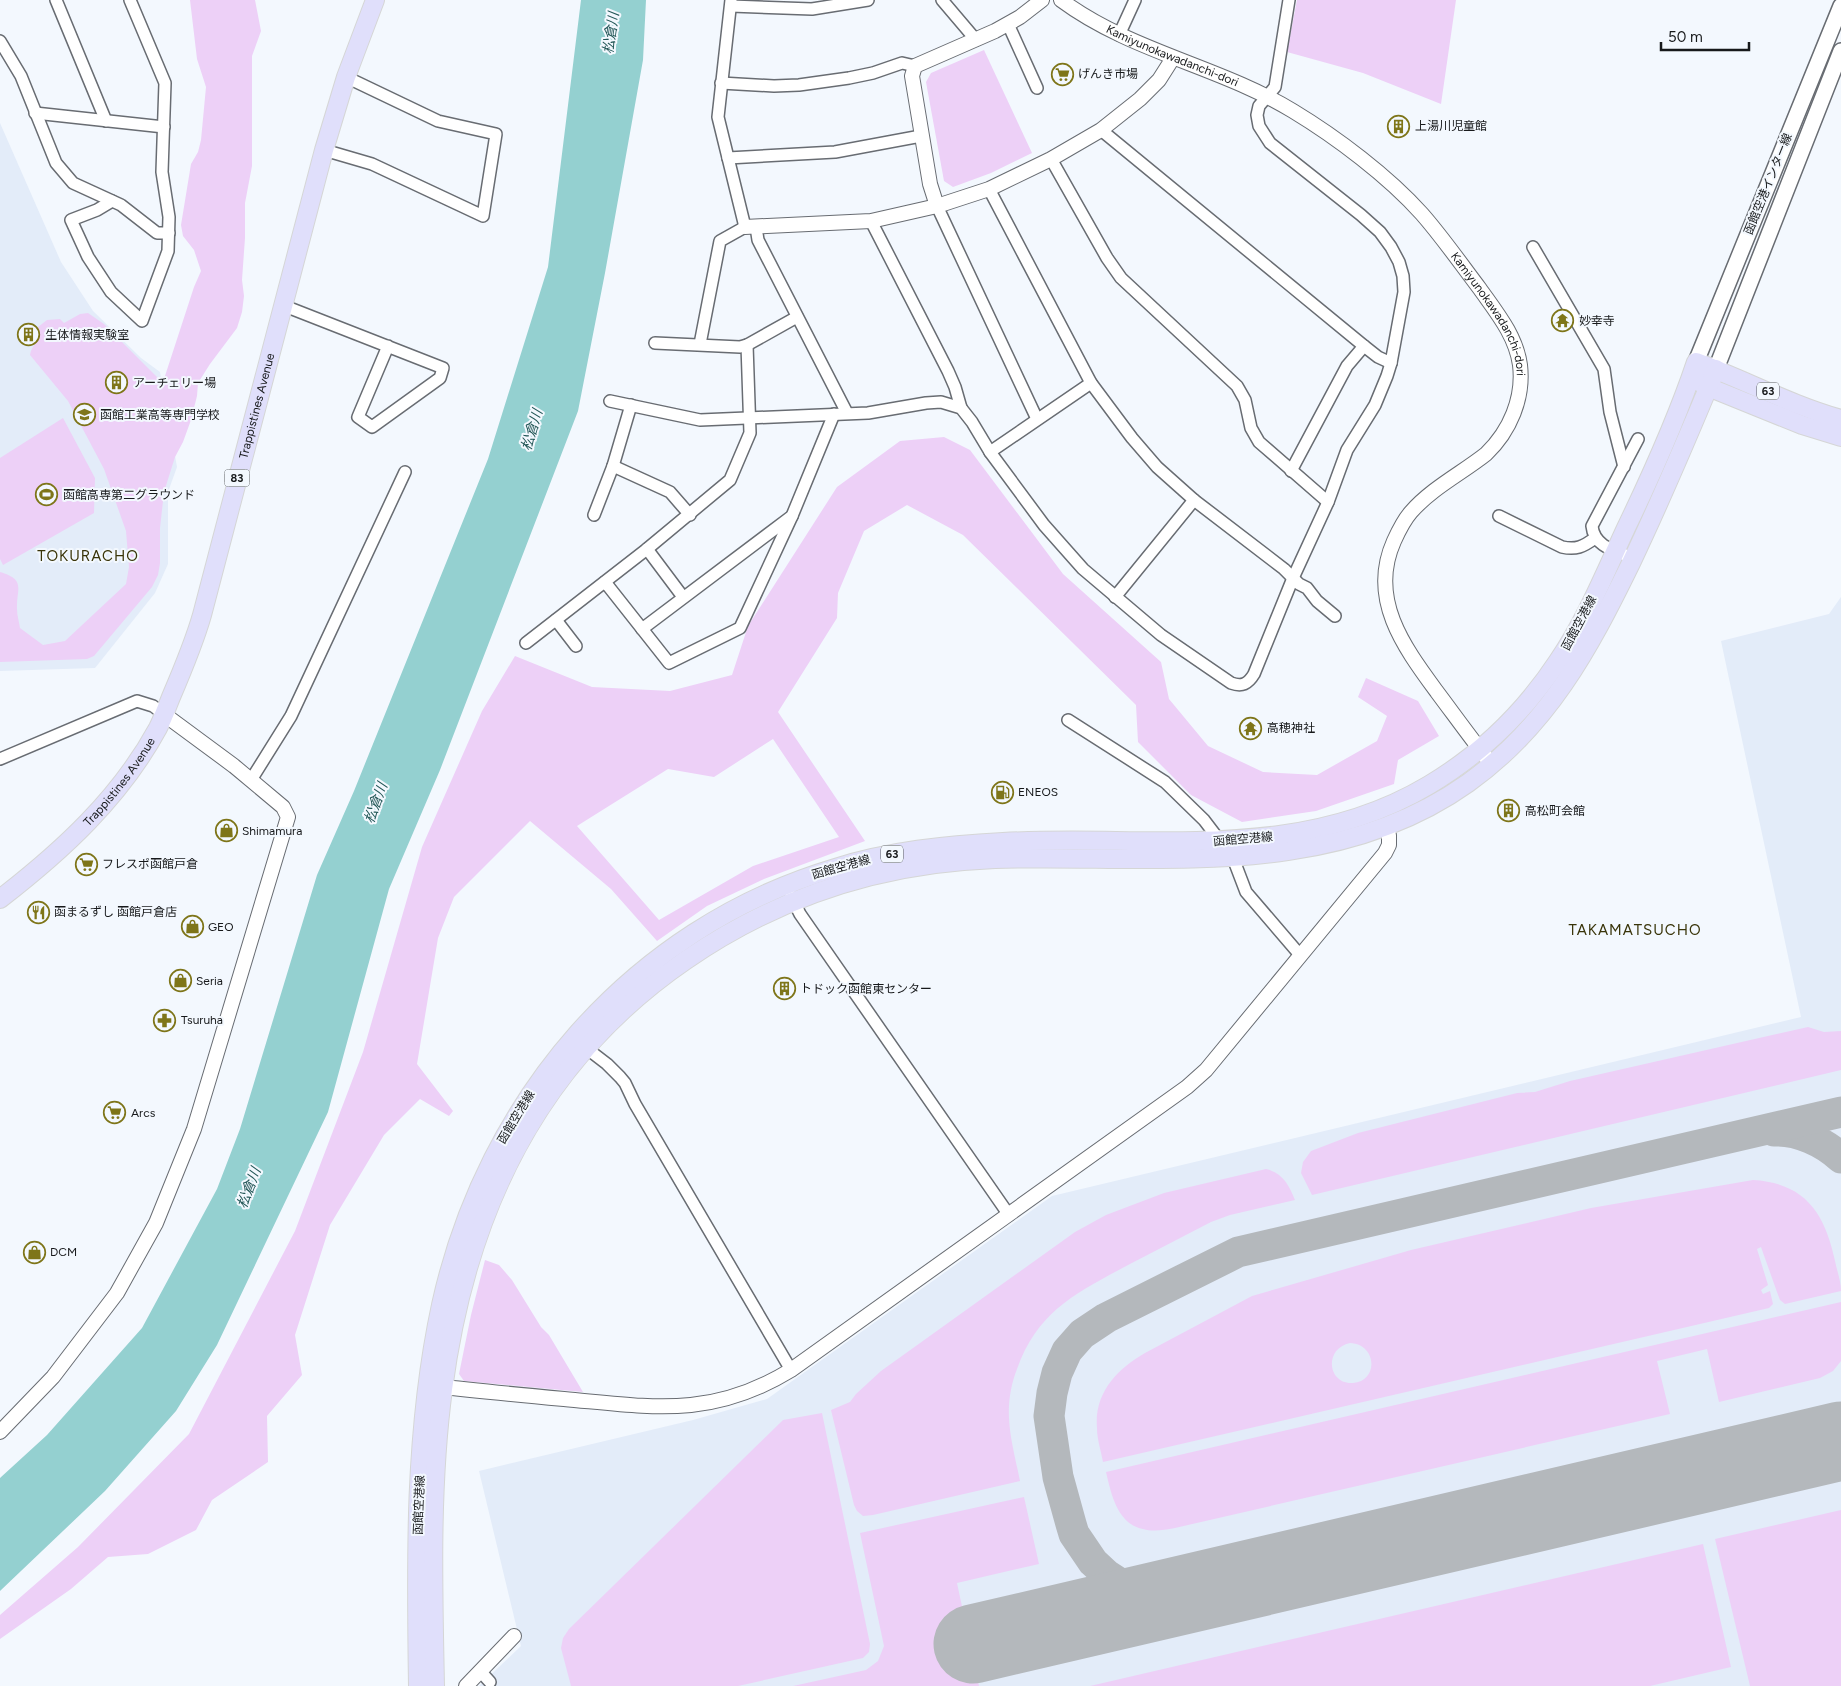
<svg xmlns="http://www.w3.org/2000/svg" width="1841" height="1686" viewBox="0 0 1841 1686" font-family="Figtree,'Noto Sans JP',sans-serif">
<rect width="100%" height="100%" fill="#f3f8fe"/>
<g fill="#e3ecf9">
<polygon points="0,123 61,262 93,311 141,358 160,372 177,467 168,492 168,564 155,593 95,668 0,671"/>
<polygon points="1841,597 1841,1686 479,1686 521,1646 479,1471 693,1420 767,1399 1052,1196 1801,1017 1721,641 1829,614"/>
</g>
<g fill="#edd0f7" fill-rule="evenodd">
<path d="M 190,0 L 255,0 L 261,31 L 252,56 L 252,166 L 245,203 L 245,238 L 242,280 L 244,296 L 242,312 L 237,328 L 210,364 L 198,383 L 197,396 L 191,420 L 183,442 L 175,457 L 164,492 L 160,528 L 160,563 L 158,575 L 152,587 L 94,656 L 87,659 L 0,662 L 0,572 C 27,580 16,589 17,609 C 17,615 19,622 20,628 L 43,645 L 65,641 L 126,584 L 129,567 L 126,531 L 104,469 L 68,401 L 30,355 C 32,341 45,342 38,327 L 47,320 L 60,319 L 64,323 L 80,314 L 88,313 L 104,324 L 157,377 L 164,379 L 194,287 L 201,271 L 194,250 L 183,236 L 181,225 L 191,164 L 198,152 L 201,140 L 206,87 L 197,59 Z"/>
<polygon points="1297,0 1456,0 1441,104 1363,73 1287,52"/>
<polygon points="984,50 1032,153 991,173 953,187 944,181 926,82 931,73"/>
<polygon points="63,418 95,478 94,513 3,565 0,559 0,458"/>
<path d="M 944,437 L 970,450 L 1063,574 L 1161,662 L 1169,699 L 1208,746 L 1263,772 L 1317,775 L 1377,741 L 1387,716 L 1358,697 L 1366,678 L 1418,701 L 1439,736 L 1398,760 L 1394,784 L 1316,811 L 1242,822 L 1191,795 L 1138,742 L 1136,705 L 963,535 L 907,505 L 864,531 L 838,593 L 837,618 L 778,712 L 865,841 L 764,879 L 707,906 L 657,941 L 611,889 L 530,821 L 454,897 L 438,938 L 417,1064 L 453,1111 L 449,1116 L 420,1099 L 384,1135 L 330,1225 L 295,1335 L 302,1375 L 267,1416 L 268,1462 L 212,1500 L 196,1530 L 148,1554 L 108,1557 L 71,1589 L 0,1639 L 0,1615 L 78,1547 L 189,1434 L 295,1231 L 363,1052 L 422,847 L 482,711 L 515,656 L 592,687 L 670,691 L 732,675 L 748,626 L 837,487 L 900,441 ZM 773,739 L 839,837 L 753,866 L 659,920 L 577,826 L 668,769 L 714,777 Z"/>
<polygon points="1808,1027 1824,1032 1841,1031 1841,1070 1312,1195 1301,1173 1303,1162 1311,1151 1358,1133 1517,1093 1535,1092 1570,1081"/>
<path d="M 1266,1169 C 1283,1173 1289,1185 1295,1200 L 1230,1215 L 1211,1222 C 1184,1236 1157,1250 1130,1264 C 1078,1292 1038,1310 1017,1369 C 1011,1384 1008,1402 1009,1418 C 1010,1439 1016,1461 1020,1481 L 873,1515 L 863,1516 L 857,1511 L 854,1505 L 831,1410 L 850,1402 L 856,1394 L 881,1371 L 1075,1232 L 1106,1215 L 1164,1193 Z"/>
<path d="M 1753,1180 C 1806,1183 1825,1214 1835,1261 C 1837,1271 1841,1281 1841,1291 L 1785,1304 L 1780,1300 L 1777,1292 L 1761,1247 L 1757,1249 L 1768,1285 L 1761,1290 L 1763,1294 L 1770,1291 L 1773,1304 L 1769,1308 L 1103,1462 C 1101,1451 1097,1439 1097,1428 C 1094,1393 1117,1369 1145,1353 L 1252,1296 L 1411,1250 L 1591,1208 ZM 1350,1343 C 1377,1344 1379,1381 1353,1383 C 1328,1385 1323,1349 1350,1343 Z"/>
<polygon points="485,1260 499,1265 512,1280 541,1327 549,1335 583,1392 464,1381 459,1374 471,1315"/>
<path d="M 1841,1302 L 1841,1361 L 1833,1371 L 1820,1378 L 1719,1402 L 1707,1349 L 1657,1361 L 1670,1414 L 1175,1528 C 1164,1530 1153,1532 1143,1529 C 1117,1524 1111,1493 1106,1472 Z"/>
<polygon points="822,1413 870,1644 869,1652 863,1658 738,1686 571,1686 561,1648 563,1638 569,1629 783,1420"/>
<polygon points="1024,1497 1039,1564 957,1583 979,1686 793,1686 866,1670 878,1661 884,1646 860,1533"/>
<polygon points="1841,1510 1841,1686 1750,1686 1715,1539"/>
<polygon points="1703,1544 1731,1667 1650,1686 1090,1686"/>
</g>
<polygon fill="#94d0d0" points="581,0 646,0 643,60 605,273 578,411 440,770 389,889 328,1112 217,1345 176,1411 105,1491 0,1591 0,1478 47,1435 142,1328 217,1189 240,1129 317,875 354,791 488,459 548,267"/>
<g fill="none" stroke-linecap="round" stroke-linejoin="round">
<g stroke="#b4b8bc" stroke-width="31">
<path d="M 1774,1131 C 1798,1130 1824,1142 1841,1158"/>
<polyline points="1839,1442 1841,1440"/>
<polyline points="1174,1597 1139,1592 1124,1586 1107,1575 1093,1562 1074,1534 1071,1524 1058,1477 1049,1416 1052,1393 1057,1373 1067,1351 1082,1334 1106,1318 1238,1252 1841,1112"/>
</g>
<polyline stroke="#b4b8bc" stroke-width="79" points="973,1644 1841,1441"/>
<defs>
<g id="minor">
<polyline points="56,0 106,121"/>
<polyline points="942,0 976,40"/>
<polyline points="731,6 812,9 868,0"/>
<polyline points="1008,24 1037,88"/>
<polyline points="1119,35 1135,0"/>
<polyline points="0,41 21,76 56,163 73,183 121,205 157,233 169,233"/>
<polyline points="721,83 774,86 799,85 849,78 873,73 902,63 915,66"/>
<polyline points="35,113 164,127"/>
<polyline points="1101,130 1364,346 1378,357 1391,363"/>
<polyline points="324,150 372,164 483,216 496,134 438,121 346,77"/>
<polyline points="728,158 835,152 921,136"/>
<polyline points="1051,159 1107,258 1121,278 1237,386 1245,400 1251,428 1259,442 1328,502"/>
<polyline points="989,189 1091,383 1132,438 1157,467 1194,500 1284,569 1299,584 1307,588 1317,601 1335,616"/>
<polyline points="112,201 97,210 71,220 88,257 111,292 142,321 168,251 169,217 162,172 165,83 130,0"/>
<polyline points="937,206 1037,419"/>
<polyline points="871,221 948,371 955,387 961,408"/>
<polyline points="756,227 758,240 847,413"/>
<polyline points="1533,247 1604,369 1610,412 1624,467"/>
<polyline points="282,305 443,368 440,378 372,427 358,417 388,346"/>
<polyline points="655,343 740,347 747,345 797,317"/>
<polyline points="700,344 720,241 745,227 718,117 731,0"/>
<path d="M 610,401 L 700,420 L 868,413 L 926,403 L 941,402 L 961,408 L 972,422 L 990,452 L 1044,525 L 1083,569 L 1161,635 L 1231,683 C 1242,687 1248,684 1254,674 L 1293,578 L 1328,502 L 1347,450 L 1375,405 L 1387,376 L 1391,363 L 1404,292 L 1403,276 L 1399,262 L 1391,247 L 1380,232 L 1361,215 L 1270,143 L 1259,126 L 1257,115 L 1259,106 L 1275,87 L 1289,0"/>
<polyline points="990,452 1091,383"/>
<polyline points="613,466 670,492 690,515"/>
<polyline points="1291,471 1347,366 1364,346"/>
<polyline points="594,515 613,466 631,405"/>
<path d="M 1499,516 L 1562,547 C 1576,550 1583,547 1595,538"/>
<polyline points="647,549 683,597"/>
<path d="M 1633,558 C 1616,551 1594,547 1592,526 L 1638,439"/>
<polyline points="605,582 669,663 740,628 792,516"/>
<polyline points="1115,597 1194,500"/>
<polyline points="556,620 576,646"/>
<polyline points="642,629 792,516 834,414"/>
<polyline points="526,643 647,549 730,480 750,433 747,345"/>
<polyline points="1068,720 1165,782 1204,820 1233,858 1246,892 1300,955"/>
<polyline points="0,759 137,701 153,706 165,715"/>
<polyline points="251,780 291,716 405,472"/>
<polyline points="791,896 800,914 1009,1215"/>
<polyline points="581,1044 607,1064 620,1077 625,1083 635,1104 791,1370"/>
<polyline points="480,1671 490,1682"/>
</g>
<g id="tertiary">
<path id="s1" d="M 1061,0 C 1131,52 1219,66 1293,111 C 1336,137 1388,176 1422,214 C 1443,238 1461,264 1480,289 C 1497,313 1516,336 1520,365 C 1524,398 1510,431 1486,454 C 1462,473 1432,488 1411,512 C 1404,520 1399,530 1394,541 C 1368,599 1404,647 1437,692 C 1455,716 1473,741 1492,765"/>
<polyline points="937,206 930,184 912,76 915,66 995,31 1020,17 1042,0"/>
<polyline points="745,227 871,221 937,206 989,189 1051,159 1101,130 1140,99 1159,80 1173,58"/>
<path d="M 435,1386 C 478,1391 521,1395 564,1399 C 652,1407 711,1419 791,1370 L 1187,1087 L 1206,1070 L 1385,853 L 1389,845 L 1389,835"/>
<polyline points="0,1432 53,1377 117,1293 156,1223 194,1129 288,817 283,807 234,766 165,715"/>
<polyline points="466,1686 514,1636"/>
</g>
<g id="secondary">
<polyline points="1696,362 1841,6"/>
<polyline points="1716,369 1841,51"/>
</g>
<g id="primary">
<polyline points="1698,381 1708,387 1802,425 1841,437"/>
<path id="s2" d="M 0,899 C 62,851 120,798 158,728 C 163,718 167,707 171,697 C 183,669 194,643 202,615 L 324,150 L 346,77 L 375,0"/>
<path d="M 418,1686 C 416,1559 414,1430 441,1305 C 486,1100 631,929 835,868 C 889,851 946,845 1003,842 C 1148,834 1297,864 1429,785 C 1481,754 1525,711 1558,661 C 1586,620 1605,573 1626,528 C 1652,474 1677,419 1696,362 C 1745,380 1791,405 1841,419"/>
<path d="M 435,1686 C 433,1587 430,1487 443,1389 C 466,1213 537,1062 686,960 C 779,896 882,863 995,859 C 1155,854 1329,882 1468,783 C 1548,726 1589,649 1631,563 C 1661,500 1689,434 1716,369"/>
</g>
</defs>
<use href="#minor" stroke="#686c72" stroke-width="14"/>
<use href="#tertiary" stroke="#686c72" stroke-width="16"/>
<use href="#secondary" stroke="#686c72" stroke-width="18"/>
<use href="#primary" stroke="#d5d6d6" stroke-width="20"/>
<use href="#minor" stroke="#fff" stroke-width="11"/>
<use href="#tertiary" stroke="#fff" stroke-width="14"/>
<use href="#secondary" stroke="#fff" stroke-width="15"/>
<use href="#primary" stroke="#e0dffb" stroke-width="18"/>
</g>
<defs>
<symbol id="supermarket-ring" viewBox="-11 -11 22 22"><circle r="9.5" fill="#f3f8fe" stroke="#7e7519" stroke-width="1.5"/><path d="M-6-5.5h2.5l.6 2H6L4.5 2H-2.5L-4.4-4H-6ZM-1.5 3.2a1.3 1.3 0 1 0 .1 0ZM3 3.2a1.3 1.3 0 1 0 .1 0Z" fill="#7e7519"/></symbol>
<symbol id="building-ring" viewBox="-11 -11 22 22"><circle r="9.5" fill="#f3f8fe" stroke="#7e7519" stroke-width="1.5"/><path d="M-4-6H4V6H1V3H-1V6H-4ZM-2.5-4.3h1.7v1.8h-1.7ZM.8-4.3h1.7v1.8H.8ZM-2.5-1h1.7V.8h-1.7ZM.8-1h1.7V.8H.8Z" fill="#7e7519"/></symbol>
<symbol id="temple-ring" viewBox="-11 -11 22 22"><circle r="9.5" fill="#f3f8fe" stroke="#7e7519" stroke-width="1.5"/><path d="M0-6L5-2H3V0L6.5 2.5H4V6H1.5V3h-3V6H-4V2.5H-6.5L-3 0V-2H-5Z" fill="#7e7519"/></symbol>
<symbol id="university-ring" viewBox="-11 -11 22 22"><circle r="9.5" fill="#f3f8fe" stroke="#7e7519" stroke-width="1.5"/><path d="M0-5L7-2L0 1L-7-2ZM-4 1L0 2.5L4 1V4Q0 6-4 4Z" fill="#7e7519"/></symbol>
<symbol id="stadium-ring" viewBox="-11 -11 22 22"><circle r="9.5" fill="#f3f8fe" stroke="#7e7519" stroke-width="1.5"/><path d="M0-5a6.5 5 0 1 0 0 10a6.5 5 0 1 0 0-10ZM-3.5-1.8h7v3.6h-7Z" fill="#7e7519"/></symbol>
<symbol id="fuel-ring" viewBox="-11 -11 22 22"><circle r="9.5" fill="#f3f8fe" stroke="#7e7519" stroke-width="1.5"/><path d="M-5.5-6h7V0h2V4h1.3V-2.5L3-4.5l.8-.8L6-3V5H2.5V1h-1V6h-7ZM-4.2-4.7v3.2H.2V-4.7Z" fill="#7e7519"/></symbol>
<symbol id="shop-ring" viewBox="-11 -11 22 22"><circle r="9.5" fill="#f3f8fe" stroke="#7e7519" stroke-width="1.5"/><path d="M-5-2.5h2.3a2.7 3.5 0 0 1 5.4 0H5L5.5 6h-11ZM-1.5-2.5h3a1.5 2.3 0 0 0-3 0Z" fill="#7e7519"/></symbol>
<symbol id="restaurant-ring" viewBox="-11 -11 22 22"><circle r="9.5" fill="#f3f8fe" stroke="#7e7519" stroke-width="1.5"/><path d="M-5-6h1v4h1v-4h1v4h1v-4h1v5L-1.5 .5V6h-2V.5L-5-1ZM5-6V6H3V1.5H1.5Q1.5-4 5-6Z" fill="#7e7519"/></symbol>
<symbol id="pharmacy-ring" viewBox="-11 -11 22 22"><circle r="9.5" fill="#f3f8fe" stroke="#7e7519" stroke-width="1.5"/><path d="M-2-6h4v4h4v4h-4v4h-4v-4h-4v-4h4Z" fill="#7e7519"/></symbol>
</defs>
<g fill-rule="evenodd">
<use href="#supermarket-ring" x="1050" y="62" width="25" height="25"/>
<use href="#building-ring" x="1386" y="114" width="25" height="25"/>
<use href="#temple-ring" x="1550" y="308" width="25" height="25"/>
<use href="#building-ring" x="16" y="322" width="25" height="25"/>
<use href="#building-ring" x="104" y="370" width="25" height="25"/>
<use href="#university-ring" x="72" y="402" width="25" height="25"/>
<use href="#stadium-ring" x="34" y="482" width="25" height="25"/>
<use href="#temple-ring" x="1238" y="716" width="25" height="25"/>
<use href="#fuel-ring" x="990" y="780" width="25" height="25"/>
<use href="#building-ring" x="1496" y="798" width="25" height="25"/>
<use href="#shop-ring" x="214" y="818" width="25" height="25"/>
<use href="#supermarket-ring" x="74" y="852" width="25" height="25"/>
<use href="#restaurant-ring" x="26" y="900" width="25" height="25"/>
<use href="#shop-ring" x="180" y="914" width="25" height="25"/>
<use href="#shop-ring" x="168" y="968" width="25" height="25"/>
<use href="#building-ring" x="772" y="976" width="25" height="25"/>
<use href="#pharmacy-ring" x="152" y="1008" width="25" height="25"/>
<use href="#supermarket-ring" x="102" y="1100" width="25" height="25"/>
<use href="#shop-ring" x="22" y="1240" width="25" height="25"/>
</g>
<g text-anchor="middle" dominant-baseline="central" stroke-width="4" stroke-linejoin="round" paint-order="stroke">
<g fill="#f3f8fe" stroke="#595c5f" stroke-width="1">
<rect x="1757" y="382.5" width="22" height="17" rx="4"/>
<rect x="224.5" y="469.5" width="25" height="17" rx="4"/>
<rect x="881" y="845.5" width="22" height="17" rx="4"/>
</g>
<g font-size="11" font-weight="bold" fill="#17191b">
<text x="1768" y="391">63</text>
<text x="237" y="478">83</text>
<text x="892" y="854">63</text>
</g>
<g font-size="12" fill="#17191b" stroke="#f3f8fe">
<text stroke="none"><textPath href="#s1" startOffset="125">Kamiyunokawadanchi-dori</textPath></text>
<text transform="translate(1768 184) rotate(-68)">函館空港インター線</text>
<text stroke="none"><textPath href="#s1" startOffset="545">Kamiyunokawadanchi-dori</textPath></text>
<text stroke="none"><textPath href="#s2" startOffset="572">Trappistines Avenue</textPath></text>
<text transform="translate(1579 623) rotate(-62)">函館空港線</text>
<text stroke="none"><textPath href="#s2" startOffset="168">Trappistines Avenue</textPath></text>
<text transform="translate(1243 839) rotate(-5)">函館空港線</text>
<text transform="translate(841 867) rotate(-16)">函館空港線</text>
<text transform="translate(516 1117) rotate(-59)">函館空港線</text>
<text transform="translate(419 1505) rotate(-88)">函館空港線</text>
</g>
<g font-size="12" fill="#17191b" stroke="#f3f8fe" text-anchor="start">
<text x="1078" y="74">げんき市場</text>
<text x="1415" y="126">上湯川児童館</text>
<text x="1579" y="321">妙幸寺</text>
<text x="45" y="335">生体情報実験室</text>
<text x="133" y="383">アーチェリー場</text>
<text x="100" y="415">函館工業高等専門学校</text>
<text x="63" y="495">函館高専第二グラウンド</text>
<text x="1267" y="728">高穂神社</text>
<text x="1018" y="792">ENEOS</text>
<text x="1525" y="811">高松町会館</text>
<text x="242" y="831">Shimamura</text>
<text x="102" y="864">フレスポ函館戸倉</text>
<text x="54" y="912">函まるずし 函館戸倉店</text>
<text x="208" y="927">GEO</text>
<text x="196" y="981">Seria</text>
<text x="800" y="989">トドック函館東センター</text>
<text x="181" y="1020">Tsuruha</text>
<text x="131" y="1113">Arcs</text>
<text x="50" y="1252">DCM</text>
</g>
<g font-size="14" font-style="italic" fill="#235757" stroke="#f3f8fe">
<text transform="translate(611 33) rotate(-82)">松倉川</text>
<text transform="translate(532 430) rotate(-73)">松倉川</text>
<text transform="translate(376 803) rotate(-70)">松倉川</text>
<text transform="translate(249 1188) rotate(-69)">松倉川</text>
</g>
<g font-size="15" letter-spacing="1" fill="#393409" stroke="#f3f8fe">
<text x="88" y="556">TOKURACHO</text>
<text x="1635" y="930">TAKAMATSUCHO</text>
</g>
</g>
<path d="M1661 42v8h88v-8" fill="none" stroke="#17191b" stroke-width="2.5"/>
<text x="1668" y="42" font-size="15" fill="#17191b" stroke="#f3f8fe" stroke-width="4" paint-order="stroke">50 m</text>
</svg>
